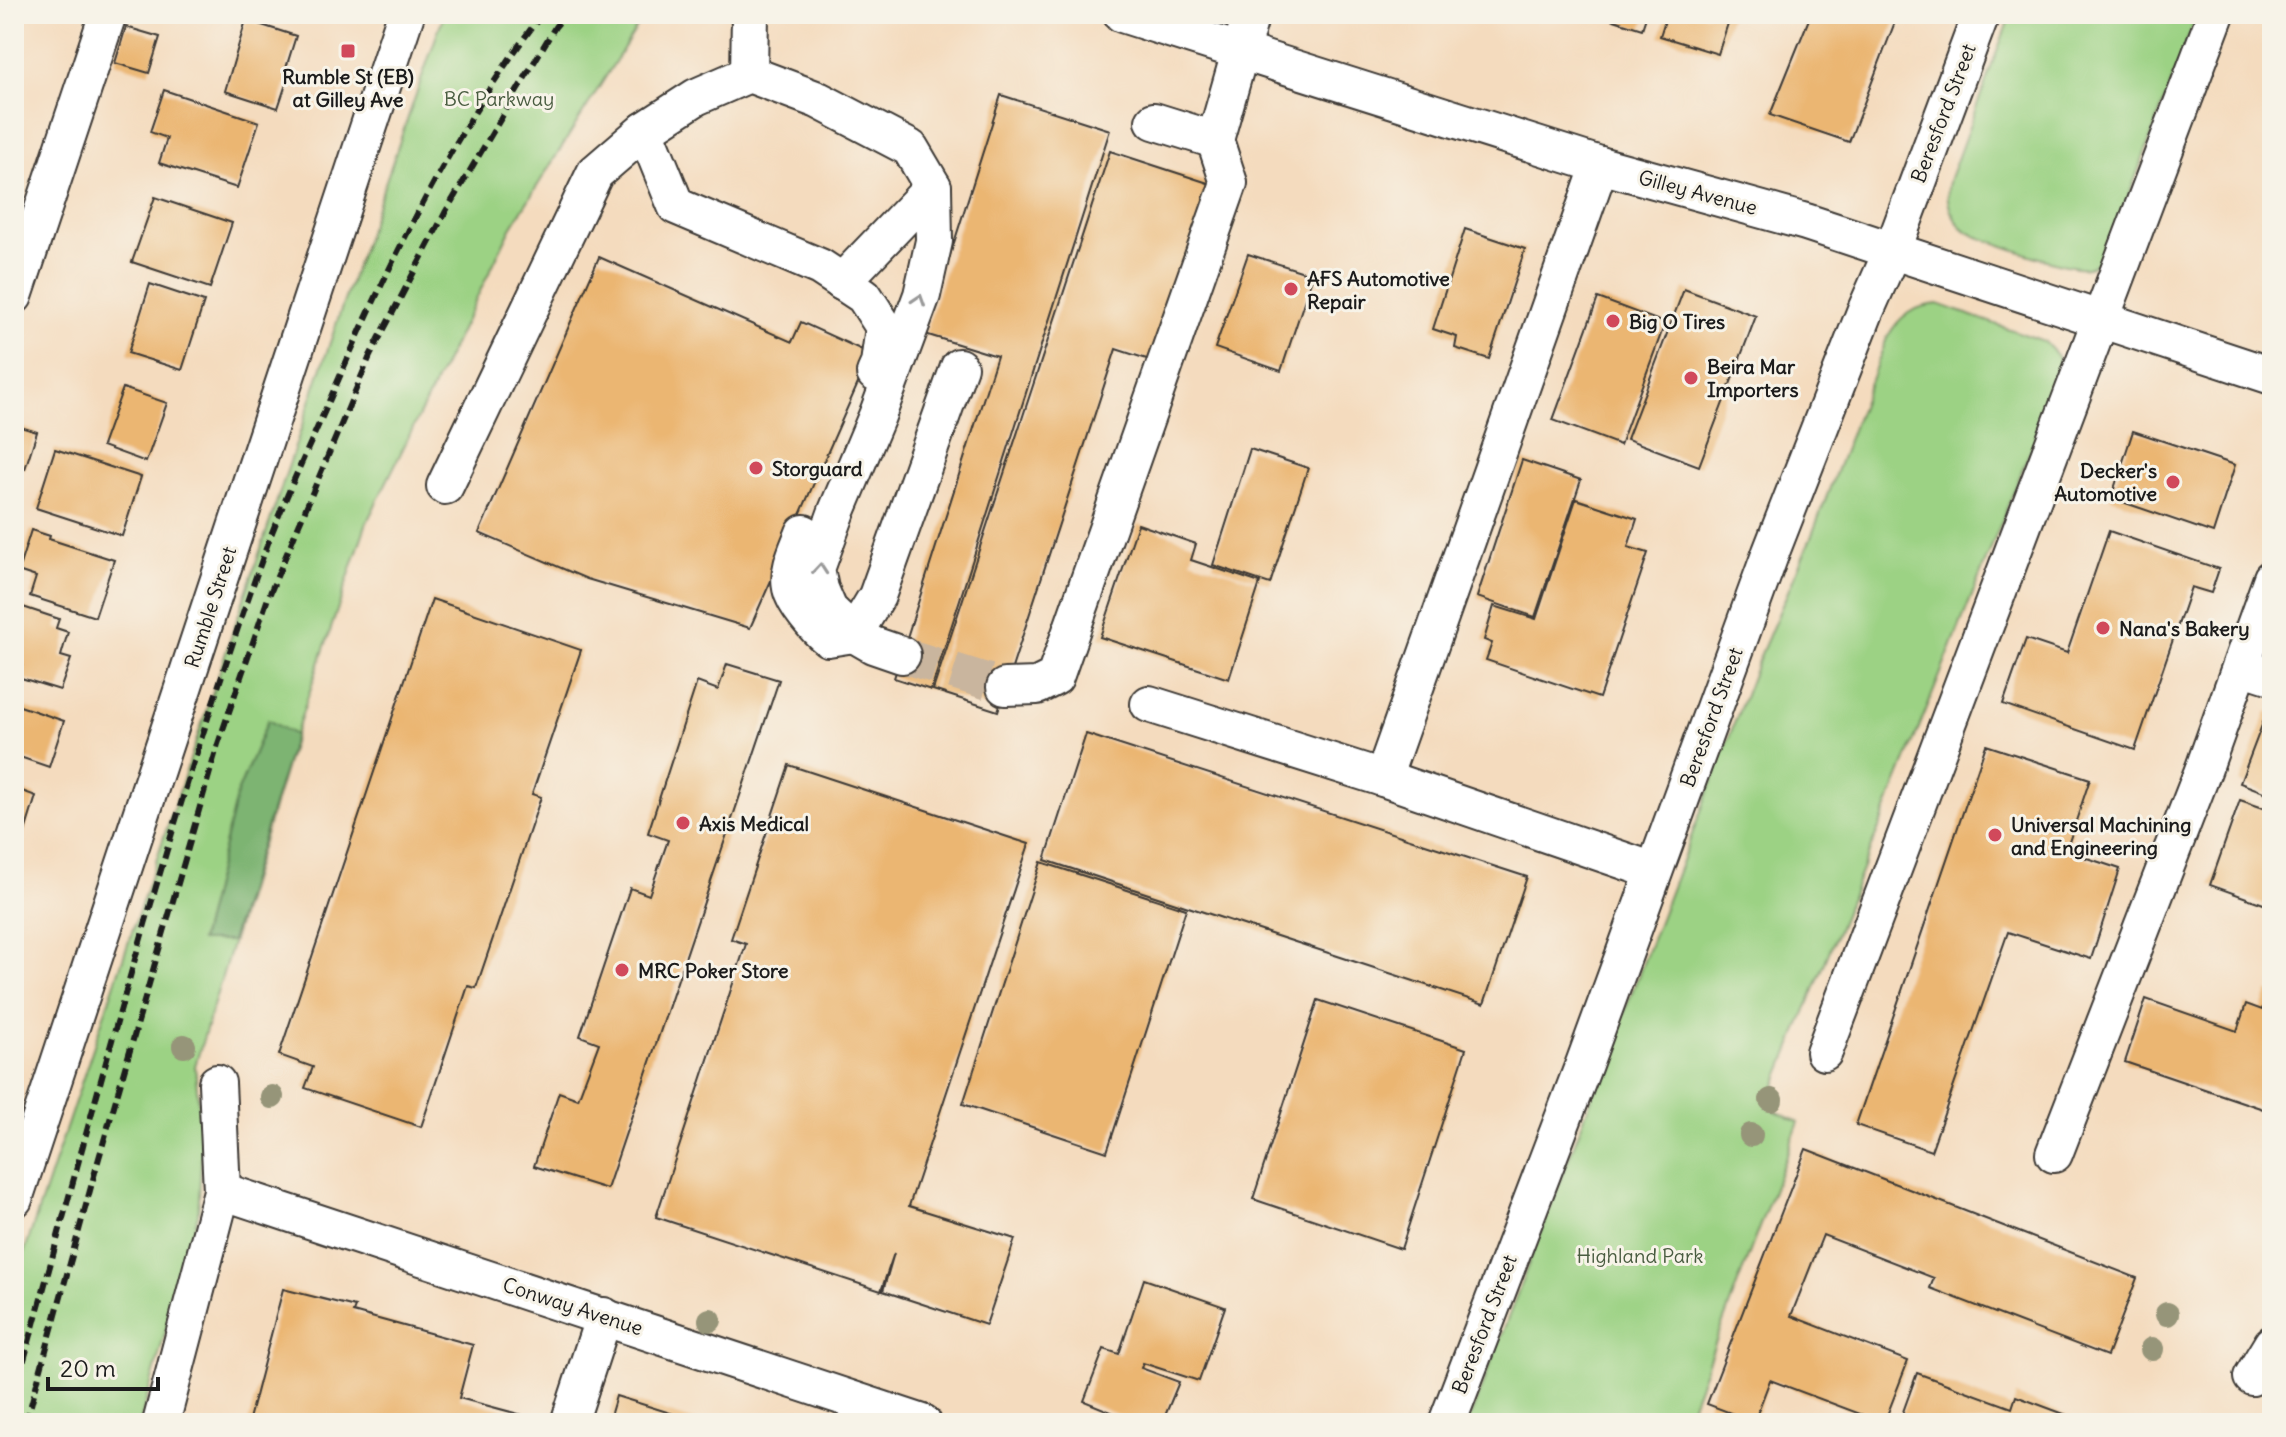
<svg xmlns="http://www.w3.org/2000/svg" width="2286" height="1437" viewBox="0 0 2286 1437" font-family="Delius,sans-serif">
<rect width="100%" height="100%" fill="#f7f3e8"/>
<filter id="ink" filterUnits="userSpaceOnUse"><feTurbulence type="fractalNoise" baseFrequency=".0125" numOctaves="2"/><feDisplacementMap in="SourceGraphic" scale="16" xChannelSelector="R" yChannelSelector="G"/><feConvolveMatrix kernelMatrix="1 2 1 2 8 2 1 2 1" color-interpolation-filters="sRGB"/></filter>
<filter id="wash" filterUnits="userSpaceOnUse"><feTurbulence type="fractalNoise" baseFrequency=".006" numOctaves="4" result="noise"/><feDisplacementMap in="SourceGraphic" scale="32" xChannelSelector="R" yChannelSelector="G"/><feGaussianBlur stdDeviation="1.8" result="paint"/><feColorMatrix in="noise" values="0 0 0 0 0 0 0 0 0 0 0 0 0 0 0 0 0 1.4 0 .05"/><feComposite in="paint" operator="in"/></filter>
<g filter="url(#wash)">
<rect width="100%" height="100%" fill="#f4dbbe"/>
<g fill="#9cd284" stroke="#5c7750" stroke-width="2">
<polygon points="444,14 645,14 511,228 367,522 295,735 195,1066 202,1145 198,1215 140,1423 14,1423 14,1283 343,304"/>
<path d="M 2011,14 L 2197,14 L 2110,246 C 2105,256 2098,265 2087,267 C 2068,271 1997,243 1975,236 C 1952,225 1943,201 1950,178 Z"/>
<path d="M 1938,304 L 2044,341 L 2058,356 L 2062,371 L 1767,1107 L 1799,1122 L 1685,1423 L 1468,1423 L 1758,661 L 1810,540 L 1887,338 C 1899,316 1913,306 1938,304 Z"/>
</g>
<polygon fill="#7db472" stroke="#4c6847" stroke-width="2" points="268,720 295,735 231,941 200,941 237,793"/>
<g id="blocks">
<g fill="#ebb672">
<polygon points="1595,14 1647,14 1642,29"/>
<polygon points="1667,14 1731,14 1718,54 1660,36"/>
<polygon points="1811,14 1898,14 1849,142 1770,115"/>
<polygon points="246,20 296,36 286,68 291,69 278,108 225,91"/>
<polygon points="126,27 160,37 149,73 115,63"/>
<polygon points="164,90 259,122 237,188 159,163 167,138 150,132"/>
<polygon points="1001,95 1110,130 931,690 894,678 997,356 925,334"/>
<polygon points="1110,151 1211,184 1153,361 1116,349 998,711 933,690"/>
<polygon points="155,197 232,223 210,288 132,262"/>
<polygon points="1465,229 1525,249 1489,359 1455,348 1457,337 1433,329"/>
<polygon points="1248,254 1313,275 1281,371 1215,348"/>
<polygon points="599,257 792,342 801,322 871,354 750,628 587,579 479,533"/>
<polygon points="150,284 204,302 182,370 128,353"/>
<polygon points="1684,289 1756,316 1699,466 1627,439"/>
<polygon points="1598,298 1665,323 1620,445 1553,420"/>
<polygon points="123,388 167,403 146,462 102,446"/>
<polygon points="14,425 37,432 25,469 14,465"/>
<polygon points="2133,431 2235,465 2213,533 2111,498"/>
<polygon points="55,449 141,477 122,536 36,508"/>
<polygon points="1250,449 1308,468 1270,584 1213,565"/>
<polygon points="1522,460 1581,480 1535,617 1477,597"/>
<polygon points="1576,499 1637,519 1628,547 1648,553 1599,698 1486,660 1492,643 1484,640 1494,606 1536,619"/>
<polygon points="1138,524 1196,544 1191,560 1260,583 1229,679 1100,637"/>
<polygon points="31,530 50,536 49,539 114,560 95,617 30,596 36,577 18,571"/>
<polygon points="2109,531 2219,569 2211,593 2191,587 2135,750 2003,704 2026,639 2067,653"/>
<polygon points="432,599 581,650 532,794 541,797 476,988 468,986 421,1127 305,1088 313,1067 279,1055"/>
<polygon points="14,604 59,619 56,628 68,632 61,656 71,659 60,690 18,677 22,666 14,664"/>
<polygon points="727,664 779,680 607,1189 534,1166 559,1092 578,1099 599,1043 580,1036 630,888 649,895 668,840 648,833 697,682 718,690"/>
<polygon points="14,704 64,721 49,767 14,755"/>
<polygon points="2267,712 2272,714 2272,777 2266,793 2240,783"/>
<polygon points="1086,734 1527,877 1484,1004 1045,860"/>
<polygon points="1986,745 2090,779 2066,851 2120,869 2091,959 2008,932 1931,1151 1856,1125"/>
<polygon points="789,765 1029,844 909,1206 1015,1239 986,1325 883,1291 894,1253 881,1291 656,1217 746,944 731,939"/>
<polygon points="14,788 36,796 18,854 14,853"/>
<polygon points="2240,800 2272,811 2272,907 2210,885"/>
<polygon points="1041,862 1186,909 1107,1152 963,1104"/>
<polygon points="2268,992 2272,993 2272,1112 2125,1062 2146,999 2237,1031 2246,1004 2262,1010"/>
<polygon points="1318,1000 1466,1049 1401,1249 1253,1199"/>
<polygon points="1806,1149 2137,1278 2107,1356 1930,1288 1934,1278 1823,1235 1791,1316 1908,1361 1884,1423 1770,1380 1754,1422 1707,1404"/>
<polygon points="1144,1279 1225,1307 1199,1381 1143,1363 1141,1368 1179,1382 1162,1423 1138,1423 1084,1401 1104,1349 1119,1354"/>
<polygon points="283,1289 355,1307 353,1312 473,1345 459,1398 526,1416 523,1423 248,1423"/>
<polygon points="1917,1373 2012,1408 2016,1396 2088,1423 1899,1423"/>
<polygon points="616,1396 699,1422 699,1423 608,1423"/>
</g>
</g>
</g>
<g filter="url(#ink)">
<use href="#blocks" fill-opacity="0" stroke="#3c3934" stroke-width="2"/>
<g fill="none" stroke-linecap="round" stroke-linejoin="round">
<polyline stroke="#c9b59e" stroke-width="36" stroke-dasharray="36 18" stroke-linecap="butt" points="902,655 1005,687"/>
<defs>
<g id="minor">
<polyline points="1122,14 1600,165 1806,222 2272,376"/>
<polyline points="749,74 750,14"/>
<polyline points="1154,121 1215,140"/>
<polyline points="645,130 676,206 820,267 864,296 884,327 879,364 875,373"/>
<polyline points="842,282 933,187"/>
<polyline points="14,296 108,14"/>
<polyline points="445,486 595,173 645,130 696,97 749,74 818,100 910,148 933,187 934,241 922,295 877,416 837,511 816,569 820,589 829,610 854,634 873,645 902,655"/>
<path d="M 804,533 C 798,549 787,570 791,588 C 794,603 816,629 828,638 L 854,634 L 877,596 L 959,367"/>
<polyline points="2241,666 2272,676"/>
<polyline points="1005,687 1037,686 1055,677 1229,183 1215,140 1251,14"/>
<polyline points="1149,704 1383,778 1654,871"/>
<polyline points="1383,778 1600,165"/>
<polyline points="1824,1052 2216,14"/>
<polyline points="2054,1154 2204,768 2272,578"/>
<polyline points="222,1191 923,1423"/>
<polyline points="14,1199 406,14"/>
<polyline points="2252,1377 2272,1344"/>
<polyline points="161,1423 222,1191 217,1083"/>
<polyline points="569,1423 604,1316"/>
<polyline points="1447,1423 1584,1064 1771,552 1865,312 1893,249 1981,14"/>
</g>
</defs>
<use href="#minor" stroke="#3c3934" stroke-width="40"/>
<use href="#minor" stroke="#fff" stroke-width="36"/>
<g stroke="#1c1c1c" stroke-width="6" stroke-dasharray="12 6" stroke-linecap="butt">
<path d="M 14,1396 C 94,1110 166,822 268,543 C 286,495 309,447 330,399 C 388,265 453,131 542,14"/>
<polyline points="26,1423 97,1165 218,744 268,598 370,356 446,211 555,27 566,14"/>
</g>
</g>
<g fill="#969579">
<circle cx="184" cy="1046" r="12"/>
<circle cx="272" cy="1097" r="12"/>
<circle cx="1771" cy="1100" r="12"/>
<circle cx="1751" cy="1135" r="12"/>
<circle cx="2167" cy="1314" r="12"/>
<circle cx="710" cy="1320" r="12"/>
<circle cx="2152" cy="1349" r="12"/>
</g>
<defs><path id="oneway-chevron" d="M-2-3.5L2.5 0L-2 3.5" fill="none" stroke-width="1.6" stroke-linecap="round" stroke-linejoin="round" transform="scale(2)"/></defs>
<g stroke="#999">
<use href="#oneway-chevron" transform="translate(919 300) rotate(-72)"/>
<use href="#oneway-chevron" transform="translate(820 569) rotate(-85)"/>
</g>
</g>
<g fill="#d1495b" stroke="#f7f3e8" stroke-width="3">
<rect x="340" y="43" width="16" height="16" rx="4"/>
<circle cx="1291" cy="289" r="8"/>
<circle cx="1613" cy="321" r="8"/>
<circle cx="1691" cy="378" r="8"/>
<circle cx="756" cy="468" r="8"/>
<circle cx="2173" cy="482" r="8"/>
<circle cx="2103" cy="628" r="8"/>
<circle cx="683" cy="823" r="8"/>
<circle cx="1995" cy="835" r="8"/>
<circle cx="622" cy="970" r="8"/>
</g>
<g text-anchor="middle" dominant-baseline="central" stroke-width="6" stroke-linejoin="round" paint-order="stroke">
<g font-size="20" font-weight="bold" fill="#1c1c1c" stroke="#f7f3e8" text-anchor="start">
<text x="348" y="76" text-anchor="middle">Rumble St (EB)<tspan x="348" dy="23">at Gilley Ave</tspan></text>
<text x="1307" y="278">AFS Automotive<tspan x="1307" dy="23">Repair</tspan></text>
<text x="1629" y="321">Big O Tires</text>
<text x="1707" y="366">Beira Mar<tspan x="1707" dy="23">Importers</tspan></text>
<text x="772" y="468">Storguard</text>
<text x="2157" y="470" text-anchor="end">Decker's<tspan x="2157" dy="23">Automotive</tspan></text>
<text x="2119" y="628">Nana's Bakery</text>
<text x="699" y="823">Axis Medical</text>
<text x="2011" y="824">Universal Machining<tspan x="2011" dy="23">and Engineering</tspan></text>
<text x="638" y="970">MRC Poker Store</text>
</g>
<g font-size="20" fill="#495c40" stroke="#f7f3e8">
<text x="499" y="98">BC Parkway</text>
<text x="1640" y="1255">Highland Park</text>
</g>
<g font-size="20" fill="#1c1c1c" stroke="#f7f3e8">
<text transform="translate(1943 113) rotate(-69)">Beresford Street</text>
<text transform="translate(1698 192) rotate(15)">Gilley Avenue</text>
<text transform="translate(210 607) rotate(-72)">Rumble Street</text>
<text transform="translate(1711 717) rotate(-70)">Beresford Street</text>
<text transform="translate(573 1306) rotate(18)">Conway Avenue</text>
<text transform="translate(1484 1324) rotate(-69)">Beresford Street</text>
</g>
</g>
<rect width="2286" height="1437" fill="none" stroke="#f7f3e8" stroke-width="48"/>
<path d="M48 1377v12h110v-12" fill="none" stroke="#1c1c1c" stroke-width="4"/>
<text x="60" y="1377" font-size="24" fill="#1c1c1c" stroke="#f7f3e8" stroke-width="6" paint-order="stroke">20 m</text>
</svg>
